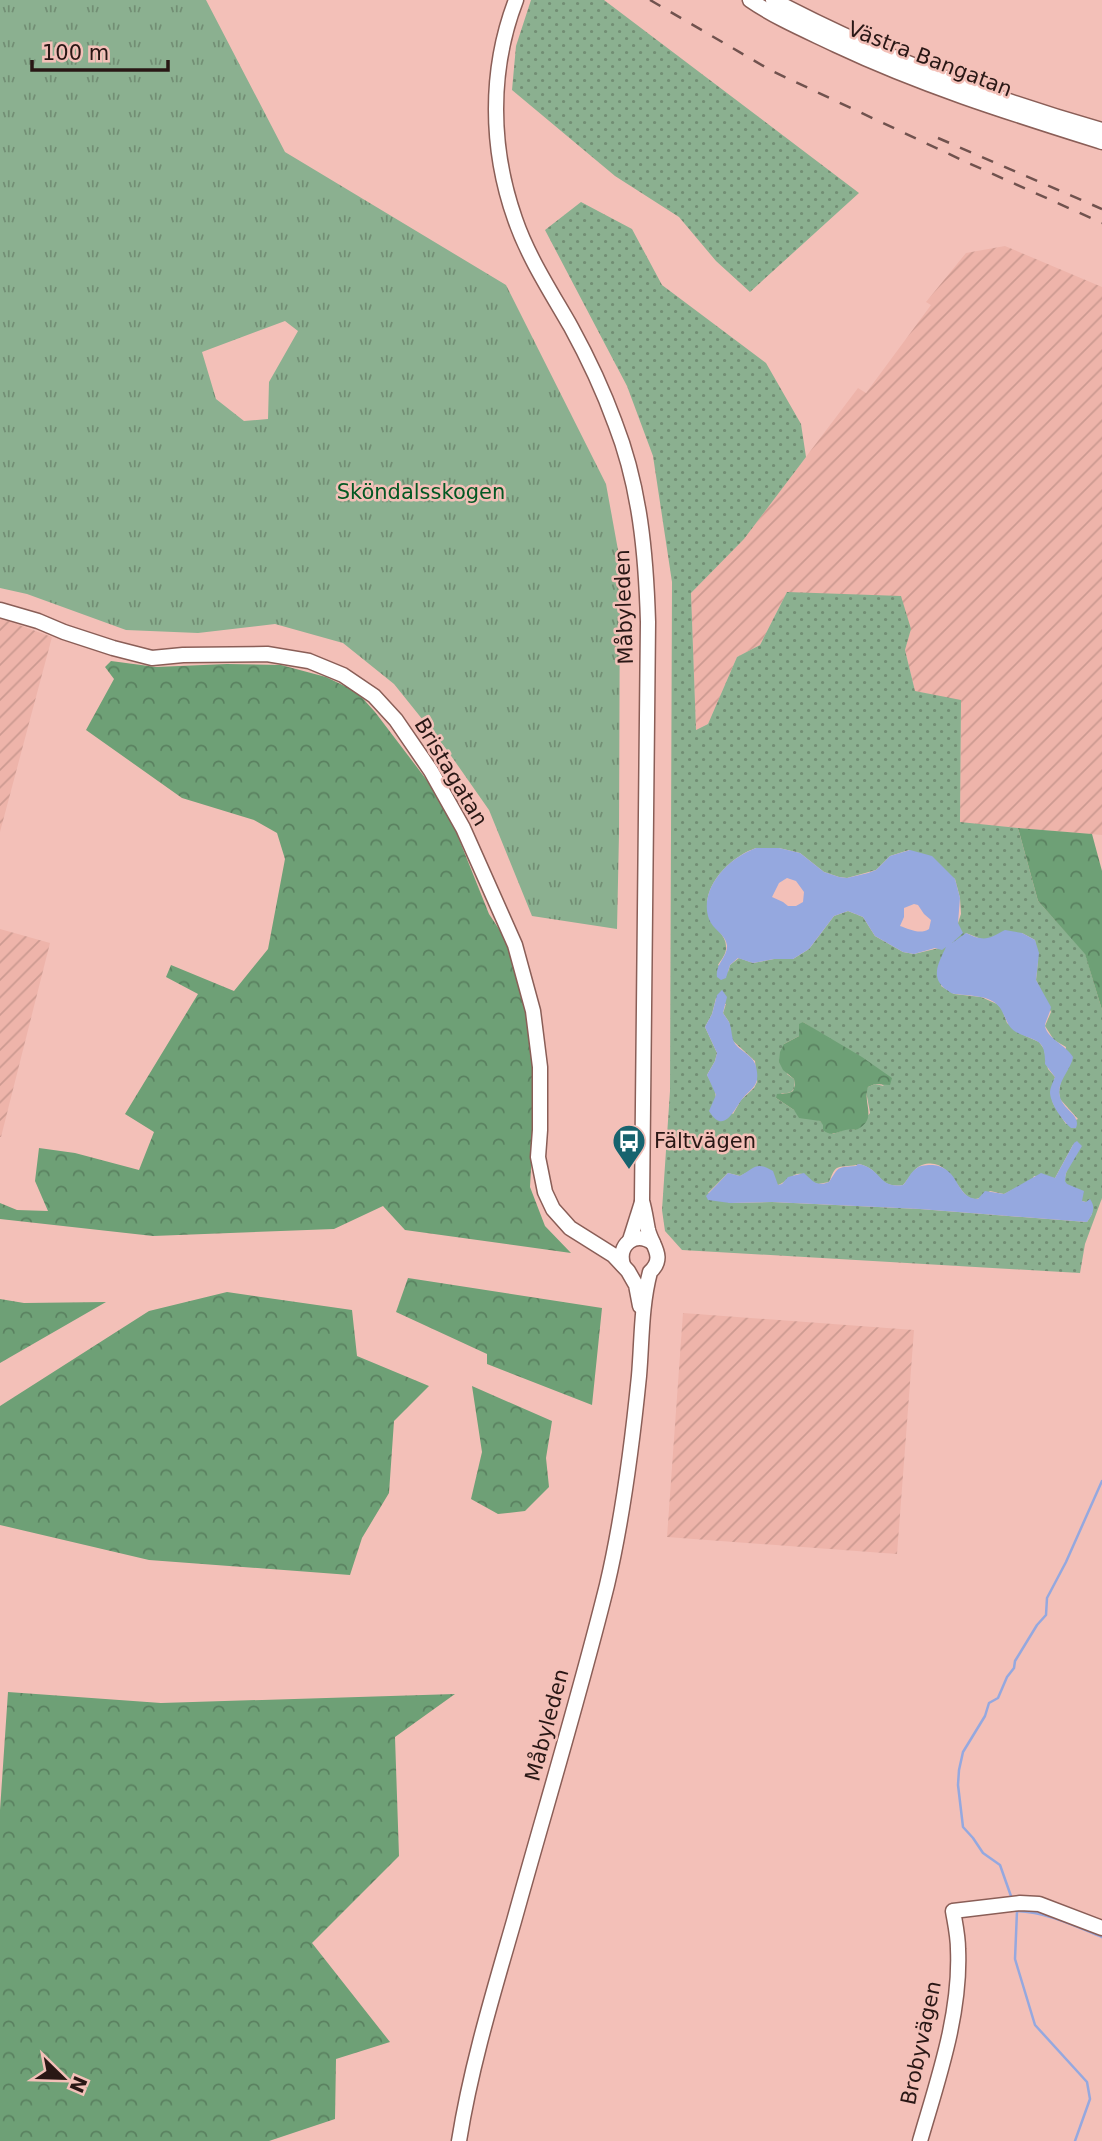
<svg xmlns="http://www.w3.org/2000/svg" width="1102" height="2141" viewBox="0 0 1102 2141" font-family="'DejaVu Sans',sans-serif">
<defs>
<pattern id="industrial-furrows" width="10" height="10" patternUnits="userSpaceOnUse" patternTransform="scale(1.75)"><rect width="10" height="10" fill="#eeb4aa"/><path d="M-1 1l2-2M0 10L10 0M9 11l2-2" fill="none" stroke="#cc9a91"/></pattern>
<pattern id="grass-dots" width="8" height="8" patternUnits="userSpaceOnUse" patternTransform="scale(1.75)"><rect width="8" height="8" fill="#8bb090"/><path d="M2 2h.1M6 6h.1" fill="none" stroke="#728e74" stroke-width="1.8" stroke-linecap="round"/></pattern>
<pattern id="forest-crowns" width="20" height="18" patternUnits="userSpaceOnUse" patternTransform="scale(1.75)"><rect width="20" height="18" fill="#6ea076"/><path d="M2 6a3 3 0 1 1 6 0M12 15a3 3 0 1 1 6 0" fill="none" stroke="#5a8160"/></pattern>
<pattern id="park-tufts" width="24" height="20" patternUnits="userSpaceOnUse" patternTransform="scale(1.75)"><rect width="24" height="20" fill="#8bb090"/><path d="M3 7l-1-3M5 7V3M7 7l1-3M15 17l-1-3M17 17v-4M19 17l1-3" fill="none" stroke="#728e74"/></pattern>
</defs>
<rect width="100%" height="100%" fill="#f3c0b8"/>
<g fill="url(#industrial-furrows)">
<polygon points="1005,246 1102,287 1102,835 960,823 961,701 915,691 905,650 911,628 787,592 760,645 737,657 708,724 696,730 691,593 744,539 858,388 866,393 931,305 926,302 966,253"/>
<polygon points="0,618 52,637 0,832"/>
<polygon points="0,929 50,943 1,1137 0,1137"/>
<polygon points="683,1313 914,1330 897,1554 667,1537"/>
</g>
<g fill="url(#grass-dots)" fill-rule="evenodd">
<polygon points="531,0 604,0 859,193 750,292 716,261 679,217 615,176 512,90 516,46"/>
<path d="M 581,202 L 632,229 L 662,285 L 766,363 L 801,424 L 806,457 L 744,539 L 691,593 L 696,730 L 708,724 L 737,657 L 760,645 L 787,592 L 901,596 L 911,629 L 905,650 L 915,691 L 961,700 L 960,822 L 1018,828 L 1038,901 L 1085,953 L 1102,1010 L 1102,1198 L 1085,1244 L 1080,1273 L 682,1250 L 665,1231 L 662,1210 L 670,1091 L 672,582 L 653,456 L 627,386 L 545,230 ZM 756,848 L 779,848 L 800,853 L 824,872 L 839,877 L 847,878 L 876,870 L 890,856 L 909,850 L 955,879 L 960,898 L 961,914 L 958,923 L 939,948 L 914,954 L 903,952 L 875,936 L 863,917 L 848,911 L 834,916 L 809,949 L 793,959 L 774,959 L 753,963 L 739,958 L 730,965 L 728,972 L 718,965 C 722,959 727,953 726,946 C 726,935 714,928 710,918 C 697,889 731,856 756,848 ZM 966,933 L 981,939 L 987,939 L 1022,933 L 1035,940 L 1038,960 L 1036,980 L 1051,1012 L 1045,1026 L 1054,1040 L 1066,1047 L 1059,1092 L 1060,1099 L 1078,1119 L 1066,1124 C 1052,1101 1048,1103 1055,1077 L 1048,1069 L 1044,1049 L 1039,1042 L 1019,1033 L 1007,1023 L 1002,1009 L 997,1004 L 981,997 L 954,994 L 941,986 ZM 716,998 L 726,1004 L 723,1013 L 729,1022 L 732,1040 L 755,1061 L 757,1082 L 754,1088 L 741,1100 L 733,1114 L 716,1099 L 715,1090 L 707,1075 L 715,1061 L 717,1053 L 705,1027 L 712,1014 ZM 803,1022 L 832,1041 L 884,1086 L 875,1084 L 868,1087 L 866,1091 L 870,1113 L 856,1130 L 849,1128 L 833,1134 L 820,1121 L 794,1110 L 776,1098 L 782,1093 C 793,1094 796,1089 794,1079 L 787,1074 L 784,1044 L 799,1036 ZM 1074,1143 L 1064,1181 L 1066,1184 L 1076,1189 L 1082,1201 L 1086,1202 L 1092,1214 L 1087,1222 L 920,1209 L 772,1202 L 730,1203 L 708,1193 L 728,1173 L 740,1176 L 748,1172 L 778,1185 C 790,1180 799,1164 812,1182 L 818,1184 L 829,1182 C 831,1178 833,1170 837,1168 C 844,1165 852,1167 859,1164 C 882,1169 877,1189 903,1185 C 909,1179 913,1168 922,1165 C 952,1155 958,1200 975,1199 C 980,1199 985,1194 990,1191 L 1004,1194 L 1032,1180 L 1034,1176 L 1055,1178 Z"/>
</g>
<g fill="url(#forest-crowns)">
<polygon points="111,661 156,667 227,664 281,665 326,677 357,692 375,712 445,804 489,914 513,950 534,1029 534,1114 530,1187 545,1226 571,1253 405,1230 383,1206 334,1229 153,1236 0,1219 0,1203 17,1210 48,1211 35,1181 39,1148 75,1153 139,1170 154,1132 125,1114 198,994 166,977 171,965 234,991 268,949 285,859 277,833 254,820 182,798 86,730 114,679 105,667"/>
<polygon points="1018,828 1092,834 1102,871 1102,1010 1085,954 1038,901"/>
<path d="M 803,1022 L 862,1057 L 892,1078 L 890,1085 L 875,1084 L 868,1087 C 862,1104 879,1119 856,1130 C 842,1126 834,1140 823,1130 L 823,1125 L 820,1121 L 799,1118 L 794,1110 L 776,1098 L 777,1094 L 789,1093 L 793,1091 L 795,1085 L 794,1079 L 783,1070 L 779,1062 L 780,1052 L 784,1044 L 799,1036 L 799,1024 Z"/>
<polygon points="408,1278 602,1308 592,1405 487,1364 487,1354 396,1312"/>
<polygon points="227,1292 352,1310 357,1356 429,1386 394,1421 389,1493 362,1538 350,1575 149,1560 0,1525 0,1406 149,1311"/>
<polygon points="0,1299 24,1303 106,1302 0,1363"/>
<polygon points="472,1386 552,1421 546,1458 549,1487 525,1511 498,1514 471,1499 482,1452"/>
<polygon points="8,1692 161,1703 455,1694 395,1737 399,1856 312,1943 390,2042 336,2059 335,2119 269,2141 0,2141 0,1810"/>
</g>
<path fill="url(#park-tufts)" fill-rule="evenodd" d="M 0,0 L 206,0 L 285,152 L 506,285 L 606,484 L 620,561 L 619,834 L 617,929 L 532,916 L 489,810 L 447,750 L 394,684 L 343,643 L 275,624 L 198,633 L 126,630 L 27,594 L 0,588 ZM 285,321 L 298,331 L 269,382 L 268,419 L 244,421 L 216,399 L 202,352 Z"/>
<g fill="#95a8df" fill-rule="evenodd">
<path d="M 756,848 L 779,848 L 800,853 L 824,872 L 839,877 L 847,878 L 868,873 L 876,870 L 890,856 L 910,850 L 932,856 L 955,879 L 960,898 L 958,923 L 963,933 L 952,943 L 966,933 C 985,942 988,939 1005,930 L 1022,933 L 1035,940 L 1039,953 L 1036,980 L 1051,1007 C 1050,1013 1046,1020 1045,1025 C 1045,1037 1067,1046 1073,1057 C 1071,1071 1054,1083 1061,1100 C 1066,1111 1081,1116 1076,1128 L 1071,1128 C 1063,1121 1051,1105 1050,1093 C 1050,1088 1053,1082 1055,1077 L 1045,1064 C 1046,1037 1035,1042 1016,1032 C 1004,1025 1006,1010 994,1002 C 983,995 969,996 957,994 C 952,994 951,993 947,990 C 929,978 939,962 946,947 L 942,950 L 935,948 L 914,954 L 903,952 L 875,936 L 863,917 L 848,911 L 834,916 L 809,949 L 793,959 L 774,959 L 753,963 L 738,958 L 730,965 L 726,978 L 721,980 L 717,977 C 715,964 727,958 727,946 C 726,934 713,930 709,919 C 698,888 730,857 756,848 ZM 787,878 L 796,881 L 804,892 L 803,902 L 796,906 L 788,906 L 783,902 L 772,897 L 779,883 ZM 914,904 L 918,905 L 924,914 L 931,920 L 929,929 C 920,935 909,929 900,926 L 904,917 L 904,908 Z"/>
<path d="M 722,990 L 727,997 L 723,1013 C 725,1016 727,1019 729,1022 C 733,1031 730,1040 738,1047 C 747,1055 756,1058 757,1072 C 759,1086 751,1089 743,1098 C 734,1109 724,1136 709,1111 L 716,1095 L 707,1075 L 715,1061 L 717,1053 L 705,1027 L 712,1014 L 717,995 Z"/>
<path d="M 1077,1141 L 1082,1146 L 1066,1173 L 1065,1181 L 1067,1184 L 1084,1191 L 1082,1201 L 1086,1202 L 1090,1199 C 1096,1208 1093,1214 1087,1222 L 920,1209 L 772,1202 L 730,1203 L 708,1200 L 706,1196 L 728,1173 L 740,1176 C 755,1168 756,1161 773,1171 L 778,1185 L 782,1184 L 788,1177 L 804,1173 C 813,1181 816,1187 829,1182 C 840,1166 835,1168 856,1166 L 858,1164 C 882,1168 878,1189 903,1185 C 908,1180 910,1172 917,1168 C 921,1165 927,1165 933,1165 C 961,1168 954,1198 978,1199 L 985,1191 L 1004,1194 L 1041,1173 L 1055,1178 L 1074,1143 Z"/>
</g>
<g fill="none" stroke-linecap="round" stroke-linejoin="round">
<g stroke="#95a8df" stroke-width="2.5">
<polyline points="1012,1899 1000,1865 983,1853 973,1838 963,1827 958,1785 959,1770 963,1752 985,1716 989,1703 998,1698 1007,1677 1014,1668 1015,1661 1037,1625 1046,1615 1047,1598 1066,1562 1102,1481"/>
<path d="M 1075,2141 L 1090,2099 L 1087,2082 L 1035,2025 L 1015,1959 L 1017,1911 C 1047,1912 1075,1926 1102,1937"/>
</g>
<defs>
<g id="secondary">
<path d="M 750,0 C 776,18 807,31 836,45 C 923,86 1010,113 1102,142"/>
<path d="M 773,0 C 878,55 988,98 1102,130"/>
<polyline points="0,610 38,621 64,632 113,648 152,658 183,655 267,654 309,661 343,675 374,696 396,720 431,771 463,828 515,945 533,1011 540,1067 540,1130 538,1157 545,1192 553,1209 570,1228 613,1255 628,1271 636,1285 640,1306"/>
<polyline points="630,1240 642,1202"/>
<path d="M 623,1265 C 617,1245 635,1230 653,1243"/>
<path d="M 459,2141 C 471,2066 493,1994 514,1921 C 545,1809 579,1698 607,1585 C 623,1517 632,1446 639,1376 C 642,1341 641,1306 650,1272 C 666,1257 652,1246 648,1230 C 646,1220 645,1211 642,1201 L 648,622 C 646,554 640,487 615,423 C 603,390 588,358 571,327 C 551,292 528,257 515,219 C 490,148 489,70 516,0"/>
<path d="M 920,2141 C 938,2079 961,2014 958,1949 C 958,1936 955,1923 953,1911 L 1020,1903 L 1039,1904 L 1102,1928"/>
</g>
</defs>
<use href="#secondary" stroke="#8a5e57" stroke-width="17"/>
<use href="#secondary" stroke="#fff" stroke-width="14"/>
<g stroke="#70524e" stroke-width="2.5" stroke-dasharray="12 12" stroke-linecap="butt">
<polyline points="650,0 772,71 964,161 1102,223"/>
<polyline points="938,138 1102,209"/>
</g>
</g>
<defs>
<symbol id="bus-pin" viewBox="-11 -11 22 30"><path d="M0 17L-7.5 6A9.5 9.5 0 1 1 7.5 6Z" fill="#17636e" stroke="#f3c0b8"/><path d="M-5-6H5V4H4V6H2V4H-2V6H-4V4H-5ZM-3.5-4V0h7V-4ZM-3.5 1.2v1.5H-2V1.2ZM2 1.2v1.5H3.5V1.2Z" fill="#fff"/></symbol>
</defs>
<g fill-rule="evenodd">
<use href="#bus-pin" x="610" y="1122" width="38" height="52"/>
</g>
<g text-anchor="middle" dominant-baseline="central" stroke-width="5" stroke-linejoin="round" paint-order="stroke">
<g font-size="21" fill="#291715" stroke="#f3c0b8">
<text transform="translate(930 59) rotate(21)">Västra Bangatan</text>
<text transform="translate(624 607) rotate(-92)">Måbyleden</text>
<text transform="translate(451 772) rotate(59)">Bristagatan</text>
<text transform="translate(547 1725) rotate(-75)">Måbyleden</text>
<text transform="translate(921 2043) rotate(-78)">Brobyvägen</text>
</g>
<g font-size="21" fill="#035823" stroke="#f3c0b8">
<text x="421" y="492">Sköndalsskogen</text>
</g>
<g font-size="21" fill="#291715" stroke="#f3c0b8" text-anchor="start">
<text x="654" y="1141">Fältvägen</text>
</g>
</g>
<g transform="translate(63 2078) rotate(113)" stroke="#f3c0b8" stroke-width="5" paint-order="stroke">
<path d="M0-5L12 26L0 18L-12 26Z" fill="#291715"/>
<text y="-10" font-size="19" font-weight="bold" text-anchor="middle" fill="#291715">N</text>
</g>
<path d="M32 60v10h136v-10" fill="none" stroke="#291715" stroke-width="3.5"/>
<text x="42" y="60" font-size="21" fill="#291715" stroke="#f3c0b8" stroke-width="5" paint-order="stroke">100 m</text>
</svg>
